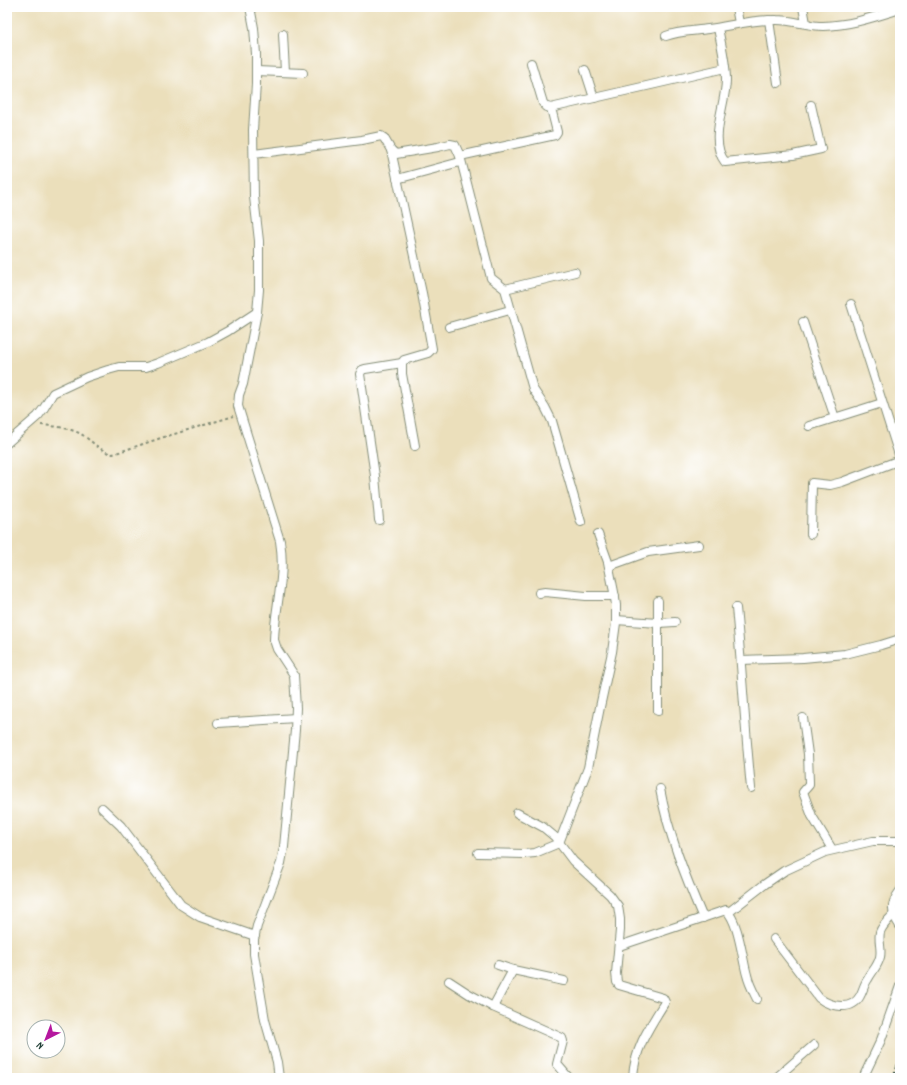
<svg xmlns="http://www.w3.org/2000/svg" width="907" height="1085" viewBox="0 0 907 1085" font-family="Dekko,sans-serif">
<rect width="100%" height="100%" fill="#fff"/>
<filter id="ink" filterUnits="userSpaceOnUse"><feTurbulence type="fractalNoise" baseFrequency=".025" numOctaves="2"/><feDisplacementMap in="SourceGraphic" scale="8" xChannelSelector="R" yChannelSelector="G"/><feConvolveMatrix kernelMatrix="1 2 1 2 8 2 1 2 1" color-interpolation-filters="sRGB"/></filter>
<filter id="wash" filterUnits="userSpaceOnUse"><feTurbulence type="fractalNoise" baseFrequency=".012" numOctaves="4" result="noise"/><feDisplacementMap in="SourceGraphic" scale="16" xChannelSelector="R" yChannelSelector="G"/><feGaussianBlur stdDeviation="0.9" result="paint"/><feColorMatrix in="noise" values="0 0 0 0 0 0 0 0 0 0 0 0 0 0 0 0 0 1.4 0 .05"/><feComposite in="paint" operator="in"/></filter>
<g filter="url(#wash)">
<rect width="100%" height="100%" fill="#ebdfbb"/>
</g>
<g filter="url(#ink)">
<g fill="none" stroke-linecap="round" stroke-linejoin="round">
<defs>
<g id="minor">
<path d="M 250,7 L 254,28 L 256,54 L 256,84 L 253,130 L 254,197 L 259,241 L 259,290 L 257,312 L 243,384 L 239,395 L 238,406 L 280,541 C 286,576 275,605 274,640 L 277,649 L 294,675 L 296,708 L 295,730 L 284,847 L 281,863 L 257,926 L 254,939 L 254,954 L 265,1020 L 277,1062 L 279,1078"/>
<polyline points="288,7 301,7"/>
<polyline points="736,7 739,23"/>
<polyline points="803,7 806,23"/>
<polyline points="769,20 778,83"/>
<path d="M 718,28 C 721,44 726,63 726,80 C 726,105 708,140 725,162 L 793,155 L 821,149 L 811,105"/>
<polyline points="283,34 285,72"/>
<path d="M 666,36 C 678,31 694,31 708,29 C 731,26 754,19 777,20 C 793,20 808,26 823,26 C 851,25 874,17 900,9"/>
<polyline points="531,63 543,103 547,107 551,108"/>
<polyline points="585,70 594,98"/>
<polyline points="257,71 303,73"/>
<polyline points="391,150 422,293 432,349 428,353 404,360 402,363 402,374 415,446"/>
<polyline points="254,154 362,140 381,136 384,138 391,150 396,154 438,147 450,144 455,145 460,156"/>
<polyline points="397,179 460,162"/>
<polyline points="505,289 575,272"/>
<polyline points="851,304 900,458"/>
<polyline points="803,322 835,418"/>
<polyline points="449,327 510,310"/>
<polyline points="809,426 882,403"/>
<polyline points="7,443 38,416 44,408 53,393 87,377 108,370 119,367 146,367 158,363 208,342 228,331 257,312"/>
<polyline points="379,520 375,476 360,374 362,370 365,369 402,363"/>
<polyline points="581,522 552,421 545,407 533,389 505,289 491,278 460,156 555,135 557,132 551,108 555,107 725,68"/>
<polyline points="811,534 812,483 830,485 842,482 900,460"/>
<polyline points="609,566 648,552 699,545"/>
<polyline points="539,593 545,592 586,596 615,596"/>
<path d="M 736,608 C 742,668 745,728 751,788"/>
<polyline points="616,620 658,623 675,622"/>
<polyline points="741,660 803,658 845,654 881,645 900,639"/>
<polyline points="658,711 658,601"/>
<polyline points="803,718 808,754 809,782 809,785 803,792 812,816 832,849"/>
<polyline points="218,723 296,718"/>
<path d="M 660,789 C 668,833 685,876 703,918"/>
<polyline points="102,808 121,826 181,905 200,917 255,936"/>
<path d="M 517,813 L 543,827 L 555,837 L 573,861 L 610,895 L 618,906 L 620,919 L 620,930 L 616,973 L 617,982 L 619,985 L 663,998 L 665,1002 C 650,1026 634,1049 633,1078"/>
<polyline points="478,853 524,854 535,853 559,843 588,768 600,707 612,652 616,623 616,605 614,592 608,562 598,534"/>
<path d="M 900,891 C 890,904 891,913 900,926"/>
<polyline points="729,912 765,884 784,871 825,852 873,841 900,841"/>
<path d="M 774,939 L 819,998 C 831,1007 852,1011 860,996 C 863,991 864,984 868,979 C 872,971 878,966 880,957 C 882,949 878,941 880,932 C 882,926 888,920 893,915"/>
<path d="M 619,946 L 726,910 C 739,922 742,958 747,975 C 749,984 753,991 757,999"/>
<polyline points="498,965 513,970 564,981"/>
<polyline points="449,981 469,994 493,1007 562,1038 563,1041 557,1064 569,1078"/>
<polyline points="493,1007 513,970"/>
<polyline points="7,1077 8,1078"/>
<polyline points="776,1078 814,1045"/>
<polyline points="863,1078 881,1040 900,986"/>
</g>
</defs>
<use href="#minor" stroke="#858e78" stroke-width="10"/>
<path stroke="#858e78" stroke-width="2" stroke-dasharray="3 3" stroke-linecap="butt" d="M 41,425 C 54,426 70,428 81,434 C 91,440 102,453 113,454 L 161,438 L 234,416"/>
<use href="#minor" stroke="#fff" stroke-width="8"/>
<polyline stroke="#1f3d34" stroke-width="3" stroke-dasharray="6 3" stroke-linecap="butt" points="894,1078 900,1059"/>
</g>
</g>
<rect width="907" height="1085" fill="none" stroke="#fff" stroke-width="24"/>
<g transform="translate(46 1039) rotate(222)"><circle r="19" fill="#ffffff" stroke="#a5b1ae"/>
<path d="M0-3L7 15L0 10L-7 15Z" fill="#b5179e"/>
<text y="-6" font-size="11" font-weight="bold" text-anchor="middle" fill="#1f3d34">N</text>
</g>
</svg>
